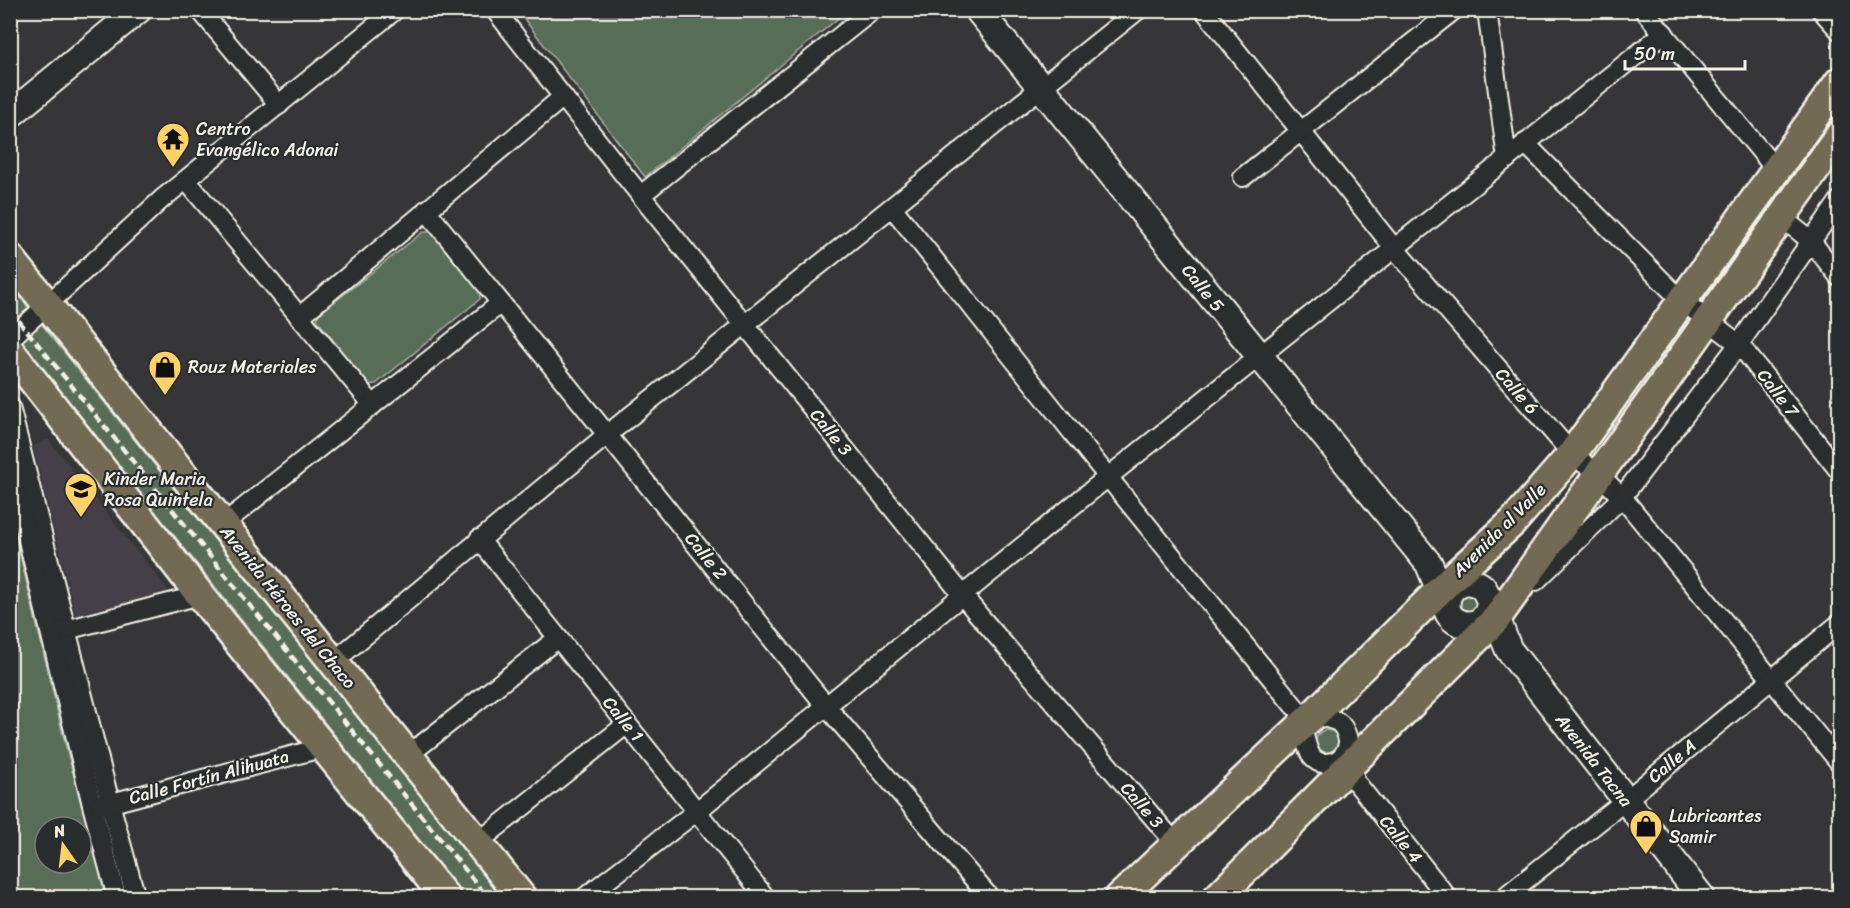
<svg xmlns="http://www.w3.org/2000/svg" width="1850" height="908" viewBox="0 0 1850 908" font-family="Sriracha,sans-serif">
<rect width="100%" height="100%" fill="#363639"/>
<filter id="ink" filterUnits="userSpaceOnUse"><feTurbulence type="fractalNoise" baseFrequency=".0167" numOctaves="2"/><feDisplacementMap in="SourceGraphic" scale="12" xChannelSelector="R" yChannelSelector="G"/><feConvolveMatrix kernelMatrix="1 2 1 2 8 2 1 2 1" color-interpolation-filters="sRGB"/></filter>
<g filter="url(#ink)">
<polygon fill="#444047" points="48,439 168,590 164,594 76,615 33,447"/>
<g fill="#596d58" stroke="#a6afa0" stroke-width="1.5" fill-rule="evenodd">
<polygon points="518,11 847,11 645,177"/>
<polygon points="423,232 432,232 479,289 480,299 376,384 368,385 317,320 318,315"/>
<polygon points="10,285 502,897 465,897 11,333"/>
<path d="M 11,517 L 66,747 L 106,897 L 11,897 ZM 45,827 L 81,827 L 81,863 L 45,863 Z"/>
<polygon points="1465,593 1476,596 1478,610 1462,614 1457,601"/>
<circle cx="1327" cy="741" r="11"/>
</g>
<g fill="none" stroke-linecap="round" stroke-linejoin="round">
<defs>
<g id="street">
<polyline points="200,10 279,105"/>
<polyline points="495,10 621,171 977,613 1176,844"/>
<polyline points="1204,10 1394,248 1572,454 1598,474 1622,497 1840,763"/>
<polyline points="1487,10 1507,159"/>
<polyline points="1644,10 1777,171"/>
<polyline points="1821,10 1840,31"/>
<polyline points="1525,143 1681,300 1739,344 1840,472"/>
<polyline points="1243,177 1454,10"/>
<polyline points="186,180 373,405"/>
<polyline points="641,195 873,10"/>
<polyline points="892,207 1108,477 1294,706"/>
<polyline points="426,210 826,706 990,898"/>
<polyline points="1781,217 1811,241 1840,278"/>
<polyline points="299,317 563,97"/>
<polyline points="10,339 162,199 395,10"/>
<polyline points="10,407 110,803 136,898"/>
<polyline points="10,466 93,809 117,898"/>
<polyline points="222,525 501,303"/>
<polyline points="479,539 766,898"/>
<polyline points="1536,581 1622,497 1739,344 1840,200"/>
<polyline points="66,630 200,595"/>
<polyline points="333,662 608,434 1138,10"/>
<path d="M 1306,712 C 1316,717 1329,717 1338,722 C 1351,730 1352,766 1355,781"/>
<path d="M 1299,719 C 1307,735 1304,770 1333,762 C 1342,759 1346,753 1348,744"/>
<polyline points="407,756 558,638"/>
<polyline points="1344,776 1355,781 1448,898"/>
<polyline points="100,806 325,747"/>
<polyline points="477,843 627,724"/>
<polyline points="584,898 697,811 1108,477 1664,33"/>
<polyline points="1503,898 1626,800 1840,623"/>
</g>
<g id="secondary">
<polyline points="978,10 1429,564 1446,606"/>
<polyline points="10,115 138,10"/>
<path d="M 1490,600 C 1490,638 1437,628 1448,596 C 1450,590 1454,586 1460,583 C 1467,580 1476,582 1482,587 C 1489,593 1503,638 1509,650 L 1702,898"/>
</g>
<g id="primary">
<polyline points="10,258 522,898"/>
<polyline points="10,351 200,595 446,898"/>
<polyline points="1119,898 1313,715 1454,576 1513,522 1572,454 1840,81"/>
<polyline points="1217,898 1496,619 1840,135"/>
</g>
</defs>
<use href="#street" stroke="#f4f1e8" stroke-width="22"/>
<use href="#secondary" stroke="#f4f1e8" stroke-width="30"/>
<use href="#primary" stroke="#f4f1e8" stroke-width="33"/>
<use href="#street" stroke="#2a2d2e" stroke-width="18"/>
<use href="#secondary" stroke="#2a2d2e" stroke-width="26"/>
<use href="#primary" stroke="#726b52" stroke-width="28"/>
<polyline stroke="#f4f1e8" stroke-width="4.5" stroke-dasharray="9 4.5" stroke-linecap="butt" points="10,310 488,898"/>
</g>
</g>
<defs>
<symbol id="temple-pin" viewBox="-11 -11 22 30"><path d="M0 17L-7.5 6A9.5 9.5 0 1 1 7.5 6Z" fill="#ffd166" stroke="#2a2d2e"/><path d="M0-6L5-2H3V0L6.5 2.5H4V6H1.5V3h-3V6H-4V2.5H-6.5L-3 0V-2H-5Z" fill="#111"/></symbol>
<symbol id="shop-pin" viewBox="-11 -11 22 30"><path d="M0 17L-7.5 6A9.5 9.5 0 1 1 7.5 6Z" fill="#ffd166" stroke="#2a2d2e"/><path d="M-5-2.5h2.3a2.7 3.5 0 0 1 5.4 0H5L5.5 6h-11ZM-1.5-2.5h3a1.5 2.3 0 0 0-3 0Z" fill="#111"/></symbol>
<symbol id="school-pin" viewBox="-11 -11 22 30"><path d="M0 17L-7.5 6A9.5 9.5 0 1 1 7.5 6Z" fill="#ffd166" stroke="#2a2d2e"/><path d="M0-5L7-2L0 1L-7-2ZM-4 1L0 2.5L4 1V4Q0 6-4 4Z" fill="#111"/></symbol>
</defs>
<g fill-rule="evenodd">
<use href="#temple-pin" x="154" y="120" width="38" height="52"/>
<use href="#shop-pin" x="146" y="348" width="38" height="52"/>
<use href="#school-pin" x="62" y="470" width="38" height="52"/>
<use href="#shop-pin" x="1627" y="807" width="38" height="52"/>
</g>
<g text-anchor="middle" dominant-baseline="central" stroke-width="4.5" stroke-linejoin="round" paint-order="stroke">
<g font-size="18" fill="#f4f1e8" stroke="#2a2d2e" text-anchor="start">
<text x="196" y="129">Centro<tspan x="196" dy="21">Evangélico Adonai</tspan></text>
<text x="188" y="367">Rouz Materiales</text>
<text x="104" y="479">Kinder Maria<tspan x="104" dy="21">Rosa Quintela</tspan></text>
<text x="1669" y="816">Lubricantes<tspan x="1669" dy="21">Samir</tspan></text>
</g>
<g font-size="18" fill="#f4f1e8" stroke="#2a2d2e">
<text transform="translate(1203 288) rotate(51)">Calle 5</text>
<text transform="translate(1517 391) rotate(49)">Calle 6</text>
<text transform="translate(1778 393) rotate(52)">Calle 7</text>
<text transform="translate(831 432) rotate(51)">Calle 3</text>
<text transform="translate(1499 530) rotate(-45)">Avenida al Valle</text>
<text transform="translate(706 556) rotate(51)">Calle 2</text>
<text transform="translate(288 607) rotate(51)">Avenida Héroes del Chaco</text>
<text transform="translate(623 719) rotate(51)">Calle 1</text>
<text transform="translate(1594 760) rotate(52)">Avenida Tacna</text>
<text transform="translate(1672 761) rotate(-40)">Calle A</text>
<text transform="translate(209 777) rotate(-15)">Calle Fortín Alihuata</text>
<text transform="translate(1142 805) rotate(49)">Calle 3</text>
<text transform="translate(1401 839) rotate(51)">Calle 4</text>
</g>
</g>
<rect width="1850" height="908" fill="none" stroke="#2a2d2e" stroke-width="36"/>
<rect x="18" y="18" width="1814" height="872" fill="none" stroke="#f4f1e8" stroke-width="2" filter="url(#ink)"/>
<g transform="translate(63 845) rotate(346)"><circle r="28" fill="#2a2d2e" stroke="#7b7b78" stroke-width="1.5"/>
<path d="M0-4.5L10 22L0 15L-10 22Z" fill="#ffd166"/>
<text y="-9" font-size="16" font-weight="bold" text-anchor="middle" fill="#f4f1e8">N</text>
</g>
<path d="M1625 60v9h120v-9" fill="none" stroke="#f4f1e8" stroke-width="3"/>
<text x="1634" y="60" font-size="18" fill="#f4f1e8" stroke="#2a2d2e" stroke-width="4.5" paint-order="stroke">50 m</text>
</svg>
